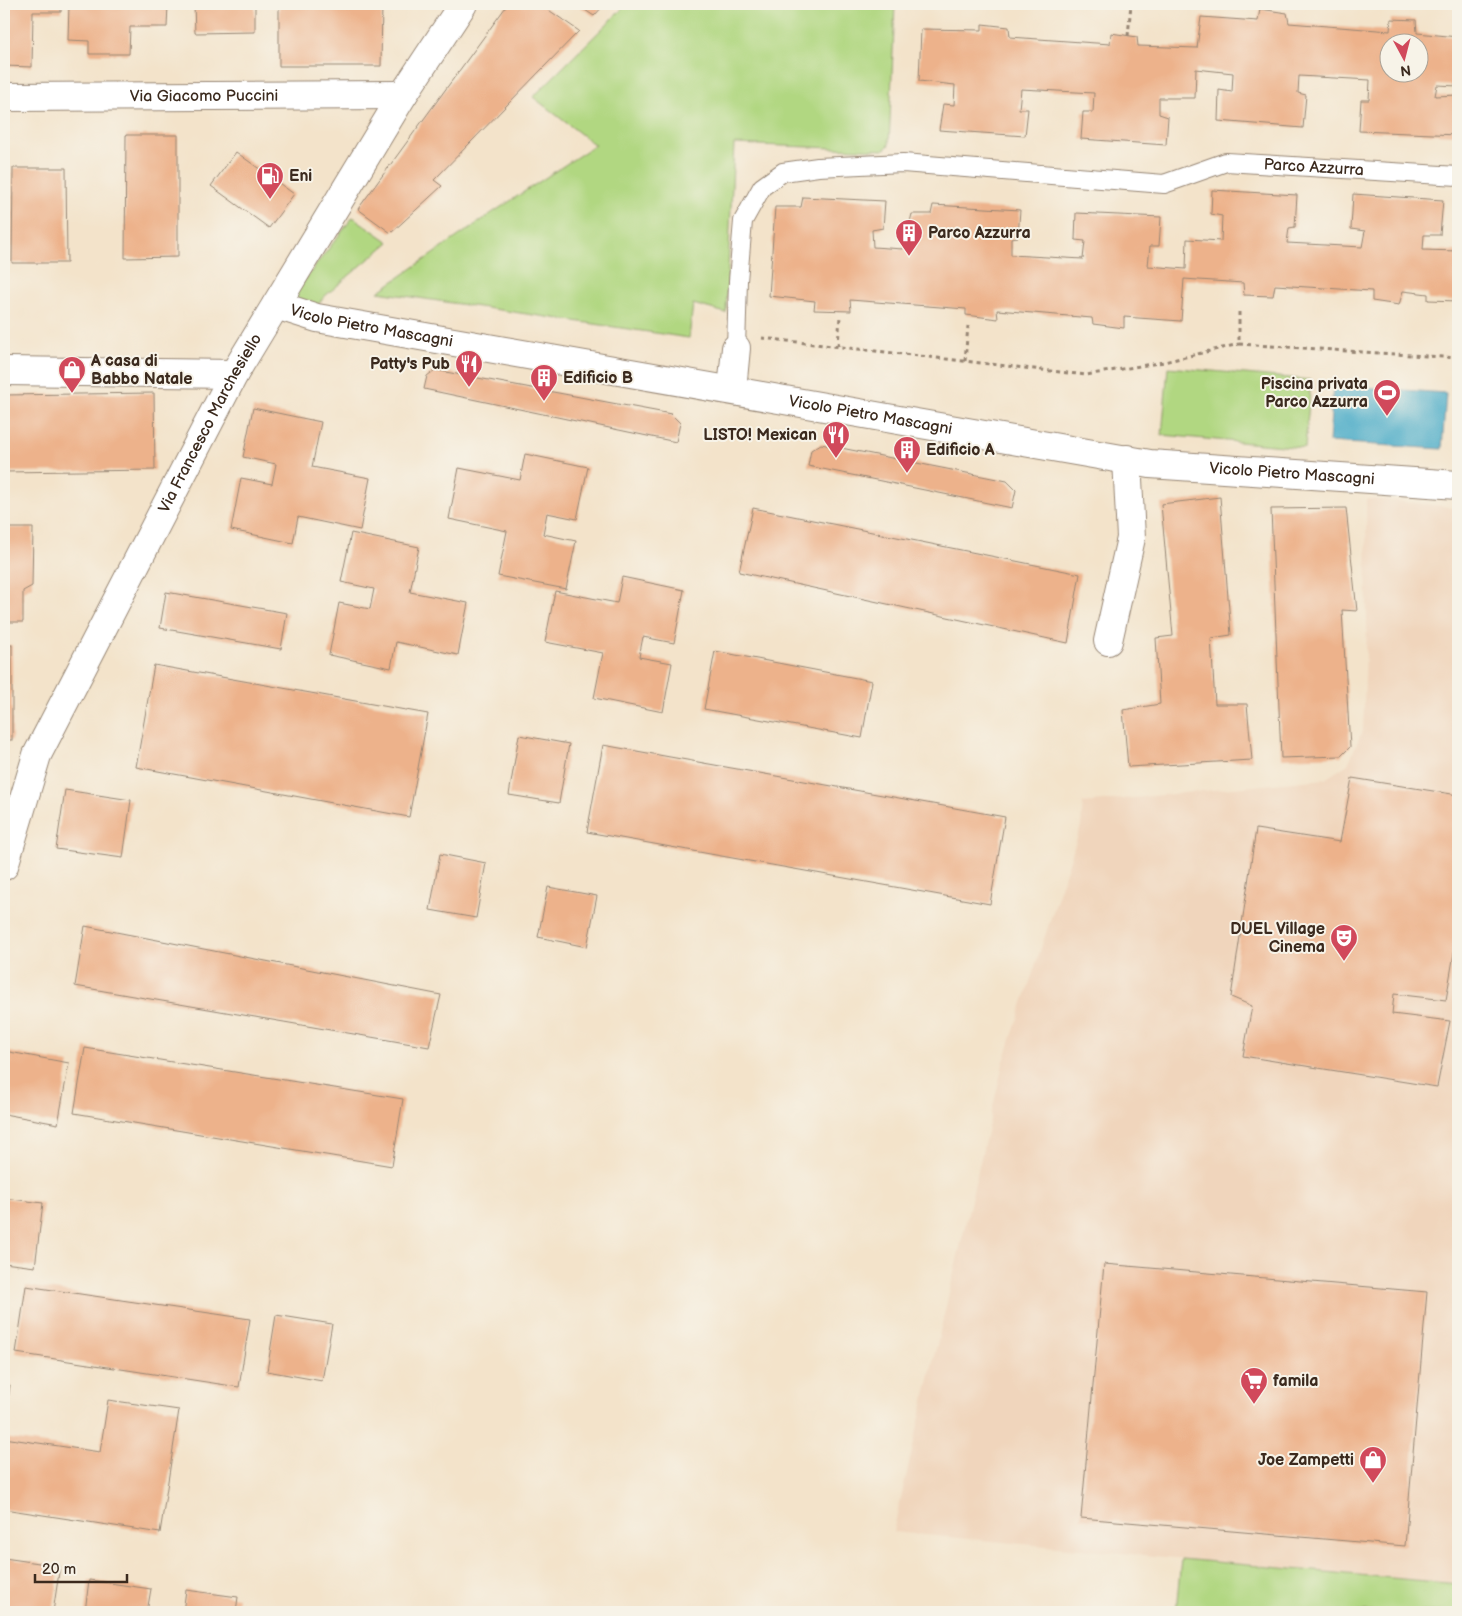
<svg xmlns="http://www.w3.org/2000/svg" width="1462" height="1616" viewBox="0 0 1462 1616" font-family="'Balsamiq Sans',sans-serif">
<rect width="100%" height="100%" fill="#f7f3e8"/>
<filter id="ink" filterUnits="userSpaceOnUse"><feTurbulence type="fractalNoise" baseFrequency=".02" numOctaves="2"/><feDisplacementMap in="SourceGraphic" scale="10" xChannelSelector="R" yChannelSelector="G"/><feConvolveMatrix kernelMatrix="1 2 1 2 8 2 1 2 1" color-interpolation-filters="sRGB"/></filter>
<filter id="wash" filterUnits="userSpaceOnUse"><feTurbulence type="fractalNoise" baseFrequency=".0096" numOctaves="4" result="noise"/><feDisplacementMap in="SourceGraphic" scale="20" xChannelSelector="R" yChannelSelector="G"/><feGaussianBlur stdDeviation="1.12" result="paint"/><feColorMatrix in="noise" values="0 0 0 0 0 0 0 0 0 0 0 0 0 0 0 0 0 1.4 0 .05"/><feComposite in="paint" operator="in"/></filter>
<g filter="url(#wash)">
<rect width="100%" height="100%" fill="#f3e3ca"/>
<polygon fill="#f0d5bc" points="1366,499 1386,500 1458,508 1458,1584 893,1532 1003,1064 1081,826 1083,803 1325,779 1348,764 1363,729 1367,628"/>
<g fill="#b1d781" stroke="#768050">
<polygon points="627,4 895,4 889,145 884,150 734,144 726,313 693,304 689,338 378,292 492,213 595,145 533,97"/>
<polygon points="353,217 389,242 325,296 315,308 289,300"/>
<polygon points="1168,367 1311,380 1305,448 1162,435"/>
<polygon points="1181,1559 1458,1584 1458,1612 1176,1612"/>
</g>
<polygon fill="#49abc8" stroke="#426a73" points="1333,385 1446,393 1442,449 1329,442"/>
<g id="blocks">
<g fill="#edb28b" fill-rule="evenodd">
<polygon points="4,4 61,4 61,12 33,12 32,67 4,66"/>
<polygon points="69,4 168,4 167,27 130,27 129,54 89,54 89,41 68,40"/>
<polygon points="194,4 255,4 255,32 195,33"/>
<polygon points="279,4 382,4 381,66 279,66"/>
<polygon points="508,4 540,4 579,31 434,180 442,186 391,233 358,209"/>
<polygon points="576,4 605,4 594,16"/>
<path d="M 1260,9 L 1287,13 L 1289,23 L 1390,31 L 1391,19 L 1416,20 L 1417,33 L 1458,37 L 1458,86 L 1437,85 L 1435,96 L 1458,95 L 1458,135 L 1359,131 L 1361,100 L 1369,100 L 1370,80 L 1299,76 L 1298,93 L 1306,95 L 1303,128 L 1218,121 L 1219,90 L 1232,92 L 1233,73 L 1196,69 L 1195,98 L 1159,98 L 1159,114 L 1168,117 L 1166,145 L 1081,139 L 1083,112 L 1093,112 L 1094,93 L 1021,89 L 1019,109 L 1028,109 L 1025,136 L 939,130 L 943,104 L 954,105 L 955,85 L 919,81 L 921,29 L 982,30 L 982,24 L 1009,27 L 1010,37 L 1110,44 L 1111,33 L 1137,37 L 1138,46 L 1197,48 L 1201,17 L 1258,21 ZM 1390,42 L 1420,42 L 1420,72 L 1390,72 Z"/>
<polygon points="126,135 178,135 178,257 125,258"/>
<polygon points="236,152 294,194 269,228 211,186"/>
<polygon points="13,168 66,168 67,263 12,263"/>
<polygon points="1212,190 1297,195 1295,227 1289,228 1287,243 1362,247 1365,231 1351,229 1353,194 1443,200 1440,235 1424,235 1423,250 1458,251 1458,301 1428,300 1428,294 1403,291 1399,305 1372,301 1372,291 1275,285 1273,296 1244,295 1243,283 1184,279 1181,321 1124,317 1124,328 1093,324 1092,318 997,310 998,319 966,315 966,309 850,300 851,311 814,310 815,301 769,296 775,207 801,207 803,197 885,201 883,228 872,230 873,247 903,249 912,214 931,214 933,205 1020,210 1018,237 1011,238 1011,255 1083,259 1085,241 1075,240 1076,213 1161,217 1159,246 1150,246 1148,266 1186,269 1187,239 1221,241 1222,216 1211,214"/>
<polygon points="435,370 671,414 680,423 676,442 424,389 427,376"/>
<polygon points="154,393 155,470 4,472 4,395"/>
<polygon points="253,408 321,422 312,467 370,478 360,530 298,517 293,543 231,530 241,478 272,484 276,464 243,457"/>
<polygon points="821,444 1007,481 1016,490 1012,508 808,466 811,450"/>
<polygon points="525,454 588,467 577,519 547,513 543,534 576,541 566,589 498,576 507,531 449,519 459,468 520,480"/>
<polygon points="1220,497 1231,635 1211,638 1215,704 1247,704 1252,760 1128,767 1123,710 1160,704 1156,638 1173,636 1161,504"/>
<polygon points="753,508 1080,574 1068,643 739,572"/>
<polygon points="1346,508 1357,611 1342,610 1350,747 1341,756 1281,758 1271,509"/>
<polygon points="4,528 33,528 32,586 23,591 23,622 4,622"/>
<polygon points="351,533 419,547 410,592 468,603 458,655 396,642 391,668 329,655 339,603 370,609 374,589 341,582"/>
<polygon points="622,577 684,590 674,643 643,637 639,657 672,663 663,712 594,698 603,653 545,642 555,591 617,603"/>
<polygon points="166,592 287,613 281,649 160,628"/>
<rect x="4" y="645" width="8" height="95"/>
<polygon points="715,651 872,681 862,738 704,709"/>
<polygon points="154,665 428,714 409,817 136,767"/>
<polygon points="519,735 569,744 559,803 509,795"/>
<polygon points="603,745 1005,817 990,904 587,832"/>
<polygon points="1352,778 1458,795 1458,930 1446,1000 1394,994 1392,1014 1450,1021 1437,1087 1243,1056 1252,1006 1231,997 1256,829 1340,842"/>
<polygon points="65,790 131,800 123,858 56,849"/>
<polygon points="440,854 486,863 476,918 430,910"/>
<polygon points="548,887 597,896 587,947 538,937"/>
<polygon points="85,926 441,995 429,1047 75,986"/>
<polygon points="85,1048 403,1099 392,1166 74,1113"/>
<polygon points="4,1051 69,1063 58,1124 4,1114"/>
<polygon points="4,1198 43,1203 35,1267 4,1263"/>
<polygon points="1104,1264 1427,1292 1405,1546 1081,1518"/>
<polygon points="26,1286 250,1319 239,1387 16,1353"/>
<polygon points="276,1315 332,1324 322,1381 267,1371"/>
<polygon points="4,1384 10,1385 5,1423 4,1423"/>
<polygon points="108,1400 179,1410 160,1533 4,1509 4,1438 100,1452"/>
<polygon points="4,1558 60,1566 53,1612 4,1612"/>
<polygon points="89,1580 151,1589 147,1612 85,1612"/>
<polygon points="186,1590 238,1597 236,1612 183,1612"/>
</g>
</g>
</g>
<g filter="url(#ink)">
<use href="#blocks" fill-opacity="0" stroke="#978674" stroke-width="1"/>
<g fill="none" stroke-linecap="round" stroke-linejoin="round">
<defs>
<g id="lane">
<path id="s1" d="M 736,348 L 738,281 L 743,221 L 762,187 L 783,172 L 818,167 L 903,163 L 1164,184 L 1226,162 L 1458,176"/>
</g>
<g id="street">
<path id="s2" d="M 4,97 L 403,95"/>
<path id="s3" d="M 276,305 L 317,318 L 1150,464 L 1458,485"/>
<polyline points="4,371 234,374"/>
<polyline points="732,390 736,348"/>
<polyline points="1108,641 1131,538 1127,459"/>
<path id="s4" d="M 4,866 L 37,755 L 234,374 L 403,95 L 463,4"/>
</g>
</defs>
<use href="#lane" stroke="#978674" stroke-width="20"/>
<use href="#street" stroke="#978674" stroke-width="30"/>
<g stroke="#978674" stroke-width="3" stroke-dasharray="4 4" stroke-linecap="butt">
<polyline points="1128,36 1131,4"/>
<polyline points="1239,312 1239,344 1458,358"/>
<polyline points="762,338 1086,375 1164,362 1239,344"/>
<polyline points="838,346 840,316"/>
<polyline points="965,361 968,326"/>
</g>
<use href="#lane" stroke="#fff" stroke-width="18"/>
<use href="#street" stroke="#fff" stroke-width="28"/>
</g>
</g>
<defs>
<symbol id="fuel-pin" viewBox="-11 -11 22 30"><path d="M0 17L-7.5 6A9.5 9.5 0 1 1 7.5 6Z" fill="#d1495b" stroke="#f7f3e8"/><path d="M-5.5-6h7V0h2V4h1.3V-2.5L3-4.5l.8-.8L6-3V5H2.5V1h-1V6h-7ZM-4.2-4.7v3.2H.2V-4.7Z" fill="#fff"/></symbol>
<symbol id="building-pin" viewBox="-11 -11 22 30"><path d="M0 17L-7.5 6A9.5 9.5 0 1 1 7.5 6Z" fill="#d1495b" stroke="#f7f3e8"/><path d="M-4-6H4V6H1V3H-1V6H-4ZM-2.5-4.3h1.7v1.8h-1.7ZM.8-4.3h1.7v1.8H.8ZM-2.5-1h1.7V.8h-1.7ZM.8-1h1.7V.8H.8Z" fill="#fff"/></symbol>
<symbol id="restaurant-pin" viewBox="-11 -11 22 30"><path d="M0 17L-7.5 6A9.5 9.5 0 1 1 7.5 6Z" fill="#d1495b" stroke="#f7f3e8"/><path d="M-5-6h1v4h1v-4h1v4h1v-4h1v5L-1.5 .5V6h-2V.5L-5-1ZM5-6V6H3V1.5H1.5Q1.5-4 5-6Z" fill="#fff"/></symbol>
<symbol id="shop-pin" viewBox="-11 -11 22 30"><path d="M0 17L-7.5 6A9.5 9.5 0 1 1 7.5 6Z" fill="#d1495b" stroke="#f7f3e8"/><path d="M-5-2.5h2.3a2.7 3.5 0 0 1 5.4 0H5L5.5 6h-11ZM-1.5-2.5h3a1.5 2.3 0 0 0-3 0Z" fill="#fff"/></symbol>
<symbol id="stadium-pin" viewBox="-11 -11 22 30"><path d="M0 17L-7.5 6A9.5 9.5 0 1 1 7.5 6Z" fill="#d1495b" stroke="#f7f3e8"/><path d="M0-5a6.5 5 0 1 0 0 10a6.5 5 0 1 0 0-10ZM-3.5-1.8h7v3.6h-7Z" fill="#fff"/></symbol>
<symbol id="theatre-pin" viewBox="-11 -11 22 30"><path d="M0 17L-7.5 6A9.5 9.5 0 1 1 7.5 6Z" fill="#d1495b" stroke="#f7f3e8"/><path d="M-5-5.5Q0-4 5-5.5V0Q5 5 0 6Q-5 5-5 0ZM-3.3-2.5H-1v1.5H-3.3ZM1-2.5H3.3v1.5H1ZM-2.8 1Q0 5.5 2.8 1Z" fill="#fff"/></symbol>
<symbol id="supermarket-pin" viewBox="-11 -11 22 30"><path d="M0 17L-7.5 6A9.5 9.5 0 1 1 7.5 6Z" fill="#d1495b" stroke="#f7f3e8"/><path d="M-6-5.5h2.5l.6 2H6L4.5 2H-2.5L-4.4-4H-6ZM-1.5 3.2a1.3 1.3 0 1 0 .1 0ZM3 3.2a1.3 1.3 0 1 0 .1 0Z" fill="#fff"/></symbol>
</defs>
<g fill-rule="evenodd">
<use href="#fuel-pin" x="254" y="160" width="32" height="43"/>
<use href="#building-pin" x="893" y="217" width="32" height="43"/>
<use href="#restaurant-pin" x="453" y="348" width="32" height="43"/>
<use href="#shop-pin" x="56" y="354" width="32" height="43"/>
<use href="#building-pin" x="528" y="362" width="32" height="43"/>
<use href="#stadium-pin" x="1371" y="377" width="32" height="43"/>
<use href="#restaurant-pin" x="820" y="419" width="32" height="43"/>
<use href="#building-pin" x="891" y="434" width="32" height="43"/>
<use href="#theatre-pin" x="1328" y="922" width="32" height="43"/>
<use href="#supermarket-pin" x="1238" y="1365" width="32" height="43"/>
<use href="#shop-pin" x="1357" y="1444" width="32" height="43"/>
</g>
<g text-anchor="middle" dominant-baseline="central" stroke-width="4" stroke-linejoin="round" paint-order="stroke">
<g font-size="16" fill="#3b2a1e" stroke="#f7f3e8">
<text stroke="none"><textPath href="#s2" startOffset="200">Via Giacomo Puccini</textPath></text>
<text stroke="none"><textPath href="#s1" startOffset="728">Parco Azzurra</textPath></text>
<text stroke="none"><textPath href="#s3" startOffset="98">Vicolo Pietro Mascagni</textPath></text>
<text stroke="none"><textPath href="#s3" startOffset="605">Vicolo Pietro Mascagni</textPath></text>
<text stroke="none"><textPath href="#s4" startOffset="490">Via Francesco Marchesiello</textPath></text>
<text stroke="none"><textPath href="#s3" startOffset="1031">Vicolo Pietro Mascagni</textPath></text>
</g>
<g font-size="16" font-weight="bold" fill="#3b2a1e" stroke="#f7f3e8" text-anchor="start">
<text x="289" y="176">Eni</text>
<text x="928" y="233">Parco Azzurra</text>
<text x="91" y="361">A casa di<tspan x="91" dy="18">Babbo Natale</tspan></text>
<text x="450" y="364" text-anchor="end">Patty's Pub</text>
<text x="563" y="378">Edificio B</text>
<text x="1368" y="384" text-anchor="end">Piscina privata<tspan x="1368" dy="18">Parco Azzurra</tspan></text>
<text x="817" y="435" text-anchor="end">LISTO! Mexican</text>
<text x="926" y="450">Edificio A</text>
<text x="1325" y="929" text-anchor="end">DUEL Village<tspan x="1325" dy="18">Cinema</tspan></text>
<text x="1273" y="1381">famila</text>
<text x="1354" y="1460" text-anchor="end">Joe Zampetti</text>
</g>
</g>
<rect width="1462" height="1616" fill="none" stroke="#f7f3e8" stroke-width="20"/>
<g transform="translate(1404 58) rotate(173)"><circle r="24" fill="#f7f3e8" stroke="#aca397"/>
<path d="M0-4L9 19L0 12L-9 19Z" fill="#d1495b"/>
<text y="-8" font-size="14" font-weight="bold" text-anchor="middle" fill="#3b2a1e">N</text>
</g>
<path d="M35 1574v8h92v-8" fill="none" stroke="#3b2a1e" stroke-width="2.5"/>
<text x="42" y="1574" font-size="15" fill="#3b2a1e" stroke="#f7f3e8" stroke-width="4" paint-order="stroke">20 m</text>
</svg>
